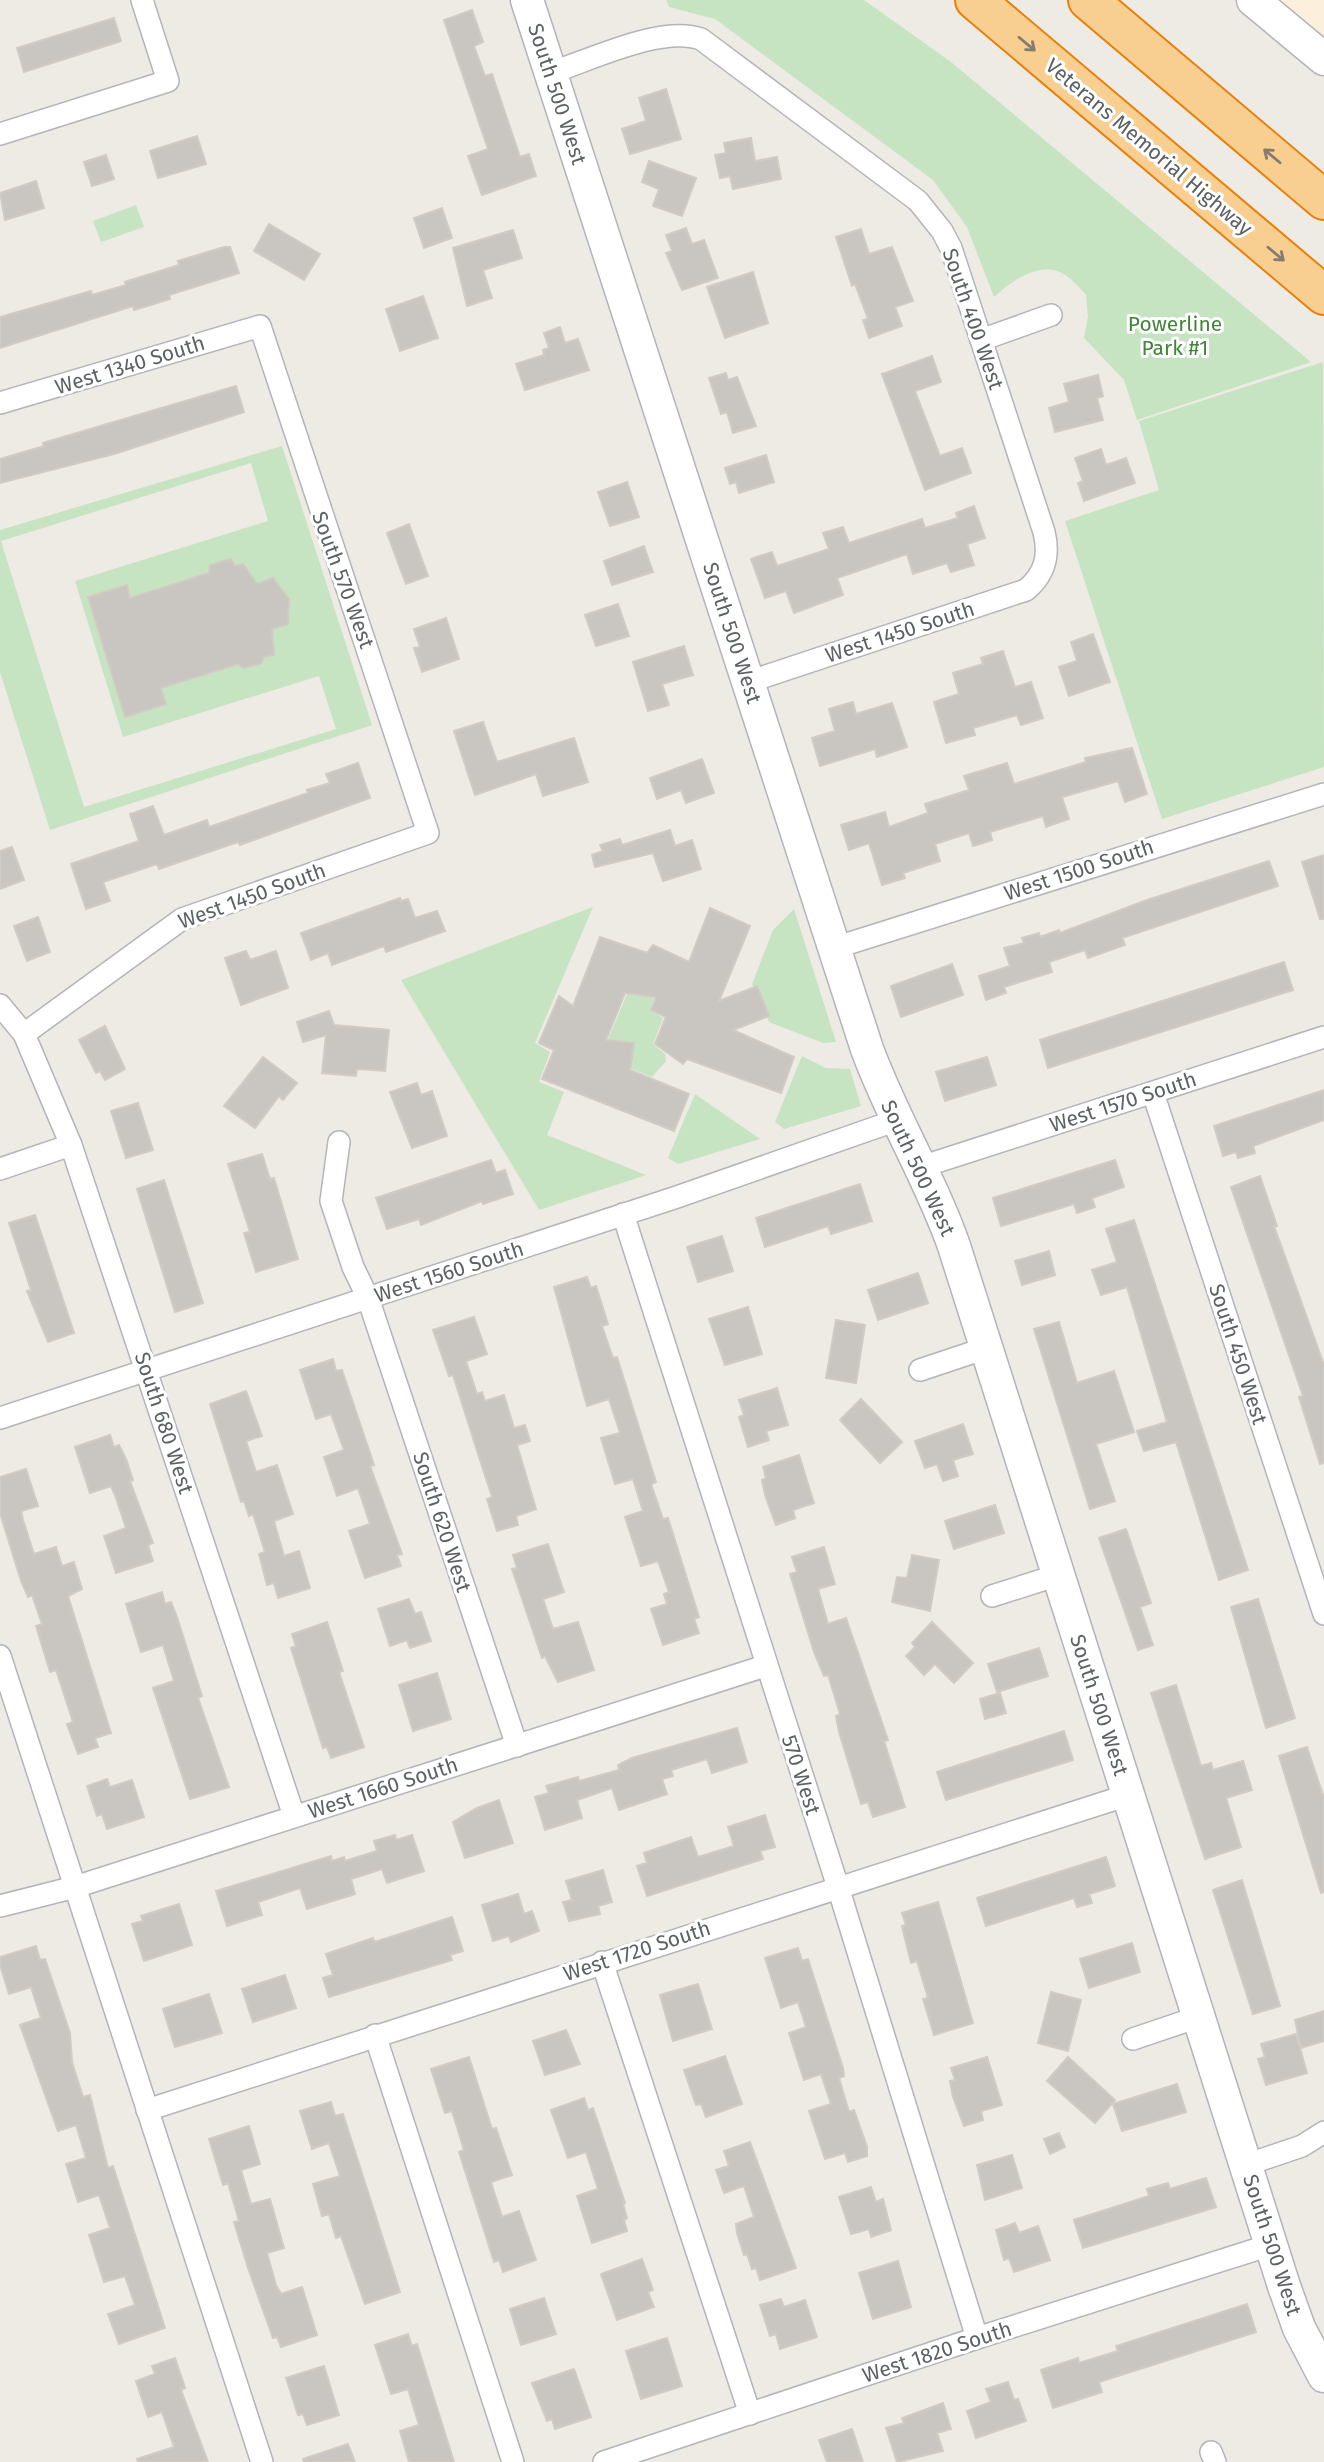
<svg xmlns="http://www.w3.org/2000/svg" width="1324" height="2462" viewBox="0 0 1324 2462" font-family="'Fira Sans',sans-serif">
<rect width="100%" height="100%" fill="#eeeae4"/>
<polygon fill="#fcefdb" points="1246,0 1324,0 1324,59"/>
<g fill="#c7e4c2" fill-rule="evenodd">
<path d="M 666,0 L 864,0 L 951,62 L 1311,362 L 1137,420 L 1124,380 L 1084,338 L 1088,317 L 1086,295 C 1080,288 1073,280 1065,275 C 1042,259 1011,281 994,297 L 967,227 L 933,180 L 715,19 L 669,7 Z"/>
<polygon points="136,205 144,227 101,242 93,221"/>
<polygon points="1323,362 1324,767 1162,819 1065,521 1159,490 1139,421"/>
<path d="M 282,446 L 372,725 L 50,830 L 0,672 L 0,530 ZM 251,463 L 268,521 L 75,581 L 123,737 L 319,676 L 336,729 L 84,807 L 1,541 ZM 231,559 L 235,566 L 243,564 L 257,584 L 273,579 L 288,624 L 272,629 L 274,655 L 264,657 L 261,664 L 243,668 L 238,664 L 161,688 L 88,597 L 126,586 L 130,598 L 209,573 L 210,565 Z"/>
<polygon points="593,907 535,1043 550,1052 539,1082 564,1092 547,1135 646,1175 539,1210 401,980"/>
<polygon points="794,909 836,1042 823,1043 769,1022 752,984 773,930"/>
<polygon points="638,968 661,978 650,1010 663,1018 653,1044 665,1054 666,1061 652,1077 609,1060 604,1049"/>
<polygon points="802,1056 826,1068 850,1069 861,1106 784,1129 775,1122"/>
<polygon points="695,1094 760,1139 678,1164 668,1158"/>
</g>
<g fill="#c9c5c0" stroke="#d2cbc3" stroke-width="2">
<polygon points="472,10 483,42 474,46 485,76 492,74 520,157 529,154 536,176 482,195 468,156 488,149 444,20"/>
<polygon points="114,18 121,41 24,72 17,48"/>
<polygon points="666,89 681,139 630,154 622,129 646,121 639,98"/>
<polygon points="197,136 206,164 158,178 150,151"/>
<polygon points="751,138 755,161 777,157 781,179 733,189 730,176 720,178 715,155 726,153 724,143"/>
<polygon points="106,155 114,179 92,186 84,162"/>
<polygon points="649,161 696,178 682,216 653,206 659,189 642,182"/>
<polygon points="36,181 44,208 5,220 0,193"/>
<polygon points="442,208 452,238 424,248 414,218"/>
<polygon points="269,224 320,254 304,280 254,251"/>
<polygon points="686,228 692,244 704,240 718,278 682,290 666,253 672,251 666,235"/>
<polygon points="861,229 869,254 892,247 913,301 895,307 902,326 869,338 863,320 868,319 855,284 852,286 836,237"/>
<polygon points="513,230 522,258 483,270 492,298 467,306 453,248"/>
<polygon points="224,247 230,247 239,273 169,295 170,299 134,310 133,306 0,348 0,317 91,291 92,295 126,285 125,282 179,265 178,261"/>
<polygon points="753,272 768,323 725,338 707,287"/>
<polygon points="423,296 438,338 400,351 386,309"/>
<polygon points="560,327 565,343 578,339 589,370 525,390 516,364 544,355 543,350 549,348 544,333"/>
<polygon points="932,356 941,382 915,391 940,456 962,448 971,473 925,490 882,374"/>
<polygon points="726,373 728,380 737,377 756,426 733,433 727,412 721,414 709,378"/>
<polygon points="1098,375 1103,396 1097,398 1103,420 1055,432 1049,408 1069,402 1064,384"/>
<polygon points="236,386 244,412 114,454 0,483 0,459 44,446 43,443"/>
<polygon points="1101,449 1106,465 1126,458 1135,483 1084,501 1078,483 1083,481 1075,458"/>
<polygon points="766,455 774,482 739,493 736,482 730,484 725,468"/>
<polygon points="627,482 639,517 610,526 598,492"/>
<polygon points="974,506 985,538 967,544 974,565 951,572 947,563 913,574 907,554 837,578 843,595 794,613 786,591 765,598 751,559 772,552 777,566 829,549 823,533 843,527 849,543 922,519 925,528 958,518 956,513"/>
<polygon points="409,524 428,576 406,584 387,533"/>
<polygon points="644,546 653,572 612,585 604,561"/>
<polygon points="231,559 235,566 243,564 257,584 273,578 289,599 288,624 272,629 274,655 264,657 261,664 243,668 238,664 161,688 166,704 125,717 88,597 127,585 130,598 209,573 210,565"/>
<polygon points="618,604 629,636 596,646 585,615"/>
<polygon points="446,618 459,659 422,672 414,648 420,647 414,629"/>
<polygon points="1093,634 1110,682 1069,696 1059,667 1077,661 1071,642"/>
<polygon points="684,646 693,675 662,684 669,705 648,711 633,662"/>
<polygon points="1003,651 1015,687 1031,682 1043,718 1021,725 1017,715 973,728 975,735 946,743 934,702 959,694 953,673 983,664 981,658"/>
<polygon points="853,702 856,714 892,703 907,747 877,757 875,749 820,766 812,738 835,731 829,709"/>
<polygon points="483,722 497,762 574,738 588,782 543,796 536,774 475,795 454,731"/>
<polygon points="1132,748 1147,794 1125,802 1118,781 1062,797 1069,819 1046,827 1043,816 990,832 992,840 973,846 969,833 935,844 940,861 903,873 905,878 882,885 869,843 849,850 841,825 885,812 889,827 928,813 925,804 969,790 964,776 1007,763 1014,784 1086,762 1085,758"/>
<polygon points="702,759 714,793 686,803 681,790 657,799 650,778"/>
<polygon points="358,763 370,798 240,845 238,842 159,869 157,864 103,882 110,901 86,909 71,864 139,841 130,814 153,806 164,835 207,820 209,827 308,793 307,790 330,783 326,774"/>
<polygon points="670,830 675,846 692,840 701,869 663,881 653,853 595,867 592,855 603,851 600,845 620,839 622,845"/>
<polygon points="12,847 24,880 0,889 0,851"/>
<polygon points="1324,855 1324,919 1320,919 1302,862"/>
<polygon points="1269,861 1278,886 1122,938 1125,945 1088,958 1085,950 1049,962 1052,972 1004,987 1006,993 986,1000 979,976 1010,966 1004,948 1024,943 1022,938 1039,933 1040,937 1059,930 1060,933 1147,900"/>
<polygon points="400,898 401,901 408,899 415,918 437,911 445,931 386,952 384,946 332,965 328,953 311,960 301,933"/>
<polygon points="710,908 750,926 719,1001 757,986 769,1016 733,1030 794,1057 781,1093 687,1059 683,1064 655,1044 666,1017 651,1010 656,997 625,993 606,1040 634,1043 630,1070 689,1094 674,1131 542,1079 554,1050 539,1043 559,996 573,1006 600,937 647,953 653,945 689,962"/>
<polygon points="38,917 50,952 27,961 14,926"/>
<polygon points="246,951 250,960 276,951 288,988 241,1005 225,958"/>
<polygon points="1284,962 1293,990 1048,1068 1040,1040"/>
<polygon points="952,964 963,995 901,1017 891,986"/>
<polygon points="329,1011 334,1025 389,1030 385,1071 357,1069 356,1076 322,1073 326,1035 303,1042 297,1022"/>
<polygon points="105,1026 125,1069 105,1080 100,1071 96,1073 79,1040"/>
<polygon points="263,1057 297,1083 283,1100 279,1096 255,1128 224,1106"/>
<polygon points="987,1057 996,1085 945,1101 936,1072"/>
<polygon points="417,1083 421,1095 432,1091 447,1136 412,1148 390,1092"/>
<polygon points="1324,1090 1324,1120 1253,1146 1255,1153 1238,1158 1236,1152 1223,1156 1214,1126"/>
<polygon points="138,1103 153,1150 126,1158 111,1111"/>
<polygon points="262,1154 270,1179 274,1178 298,1259 256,1272 244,1233 250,1232 228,1164"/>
<polygon points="491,1160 496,1173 505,1170 513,1194 483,1204 482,1201 421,1225 419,1219 387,1229 376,1198"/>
<polygon points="1115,1160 1124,1187 1092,1198 1095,1207 1077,1213 1074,1204 1001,1226 993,1198"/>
<polygon points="1260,1176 1277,1226 1274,1226 1324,1365 1324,1463 1320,1464 1299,1397 1303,1396 1231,1187"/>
<polygon points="164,1180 203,1303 175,1312 137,1189"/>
<polygon points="860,1184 872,1221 831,1234 828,1226 765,1247 756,1218"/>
<polygon points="35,1215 74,1333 48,1342 27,1291 31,1290 9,1223"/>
<polygon points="1134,1220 1248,1570 1219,1580 1176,1442 1144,1451 1137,1431 1167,1422 1127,1287 1101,1295 1092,1270 1117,1262 1106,1229"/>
<polygon points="722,1236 733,1271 698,1282 687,1247"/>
<polygon points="1049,1251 1055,1275 1022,1285 1015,1261"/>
<polygon points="918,1273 928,1303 878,1320 868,1290"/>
<polygon points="587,1277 591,1288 596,1286 608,1324 602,1326 613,1358 617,1357 656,1482 651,1484 663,1519 668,1518 699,1617 694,1619 699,1633 663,1645 651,1609 667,1604 664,1594 669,1592 658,1561 641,1566 625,1517 643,1511 633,1479 615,1484 601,1438 620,1433 609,1399 587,1406 554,1287"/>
<polygon points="748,1307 762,1354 725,1365 709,1319"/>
<polygon points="474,1317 487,1354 466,1361 477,1394 482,1392 485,1401 504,1395 514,1428 525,1425 530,1441 517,1445 536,1509 516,1516 518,1525 497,1531 487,1499 492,1497 479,1457 453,1375 449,1376 433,1330"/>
<polygon points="836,1320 865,1325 856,1383 826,1378"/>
<polygon points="1059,1322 1077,1383 1114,1371 1134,1432 1096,1444 1115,1501 1090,1509 1034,1329"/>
<polygon points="333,1359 336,1371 342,1370 374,1465 370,1466 402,1554 397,1555 401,1566 365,1578 349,1531 370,1524 358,1488 337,1496 324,1457 344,1450 331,1414 316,1419 300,1370"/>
<polygon points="777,1388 788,1425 766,1431 769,1440 748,1447 739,1417 744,1415 739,1400"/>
<polygon points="246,1391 262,1436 246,1441 256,1472 277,1465 293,1514 274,1521 284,1556 299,1551 310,1588 278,1598 274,1583 267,1585 259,1554 265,1552 253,1514 249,1516 244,1501 241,1502 210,1404"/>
<polygon points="861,1399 902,1442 880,1463 840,1420"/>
<polygon points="963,1424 973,1454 953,1460 958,1476 943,1481 937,1464 925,1468 915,1441"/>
<polygon points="110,1435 114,1447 119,1445 126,1459 133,1480 130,1481 153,1543 148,1545 153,1561 116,1573 104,1536 126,1528 115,1495 111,1486 90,1493 75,1447"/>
<polygon points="799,1455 814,1503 793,1510 795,1518 776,1525 765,1495 762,1480 766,1478 763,1467"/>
<polygon points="26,1469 38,1506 21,1511 23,1520 34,1554 56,1547 62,1566 74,1562 82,1589 68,1596 111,1733 95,1738 98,1747 78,1754 67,1724 73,1722 60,1682 56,1670 50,1672 36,1626 42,1624 32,1595 28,1597 21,1581 0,1513 0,1477"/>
<polygon points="995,1505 1004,1533 954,1549 945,1521"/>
<polygon points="1126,1529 1151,1603 1140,1607 1153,1645 1138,1650 1099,1538"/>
<polygon points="548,1544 564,1592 543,1599 553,1629 578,1622 594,1670 558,1682 545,1656 542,1658 512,1569 517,1568 513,1555"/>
<polygon points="824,1547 835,1584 818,1589 828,1624 846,1618 888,1740 884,1741 905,1807 873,1817 868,1802 861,1804 839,1732 836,1716 840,1714 828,1675 824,1676 814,1652 790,1574 797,1572 792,1557"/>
<polygon points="912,1555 939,1560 930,1611 892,1602 897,1577 907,1578"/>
<polygon points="162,1592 165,1604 171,1602 177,1617 202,1696 198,1698 229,1787 190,1799 153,1688 174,1681 163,1645 141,1652 126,1604"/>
<polygon points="409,1599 415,1614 421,1612 431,1641 410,1648 407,1640 390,1646 378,1609"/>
<polygon points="1258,1599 1295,1718 1266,1728 1231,1607"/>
<polygon points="327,1622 343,1671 339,1672 364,1747 331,1758 327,1747 323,1748 291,1648 296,1646 292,1634"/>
<polygon points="932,1622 973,1663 954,1683 935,1664 924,1675 906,1656 915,1647 912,1643"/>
<polygon points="1039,1648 1048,1676 997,1692 988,1664"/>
<polygon points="437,1673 451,1719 413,1731 399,1685"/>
<polygon points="1176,1685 1201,1766 1211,1763 1213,1770 1243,1761 1252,1790 1226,1798 1241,1847 1205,1859 1151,1693"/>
<polygon points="1000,1693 1006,1713 985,1719 980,1699"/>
<polygon points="737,1728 747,1762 712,1773 707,1759 671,1770 673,1776 662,1779 667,1794 619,1810 612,1788 577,1800 582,1818 545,1830 535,1797 549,1793 546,1786 578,1777 579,1781 619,1770 618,1765 632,1758"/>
<polygon points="1064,1731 1073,1760 946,1800 937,1772"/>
<polygon points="1307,1747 1324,1798 1324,1892 1321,1893 1279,1756"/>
<polygon points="107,1779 110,1787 132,1780 144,1817 107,1829 102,1814 97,1816 87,1786"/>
<polygon points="499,1800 513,1843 465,1858 453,1822 477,1808"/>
<polygon points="765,1815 775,1847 760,1851 763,1859 647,1896 637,1866 647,1863 644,1853 691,1837 698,1857 734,1846 728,1827"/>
<polygon points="395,1835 396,1840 412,1835 424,1871 387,1883 382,1869 351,1879 355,1894 307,1909 300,1888 258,1902 262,1915 227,1926 216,1891 331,1856 332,1861 344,1857 345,1861 377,1851 374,1841"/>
<polygon points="1106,1857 1115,1886 1089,1894 1092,1903 1077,1907 1074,1898 986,1926 977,1898"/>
<polygon points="603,1870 612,1902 598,1906 600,1914 569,1921 563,1902 572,1900 566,1881"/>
<polygon points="1242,1880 1280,2006 1253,2014 1213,1890"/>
<polygon points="518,1894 524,1914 532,1911 539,1931 511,1942 509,1936 493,1941 482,1905"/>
<polygon points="938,1902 973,2023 934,2035 923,1999 928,1998 917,1961 911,1963 902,1926 906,1925 902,1913"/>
<polygon points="179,1904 192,1945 144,1961 132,1924 143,1921 141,1916"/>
<polygon points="452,1917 463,1951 450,1955 452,1960 329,1997 323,1978 333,1975 326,1954 373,1938 375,1942"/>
<polygon points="1132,1943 1140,1972 1089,1988 1080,1959"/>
<polygon points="36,1946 40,1960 45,1959 70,2033 72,2062 83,2097 90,2095 108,2168 113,2166 165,2328 119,2344 108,2314 135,2305 125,2276 104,2282 89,2235 110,2228 99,2195 78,2202 66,2164 86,2158 76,2125 58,2131 20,2025 41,2018 31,1987 9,1994 0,1965 0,1957"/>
<polygon points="798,1948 802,1961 808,1959 843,2068 844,2076 839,2078 849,2112 854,2110 867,2147 867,2156 848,2162 845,2153 825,2159 809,2111 831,2104 821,2074 804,2080 789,2033 806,2027 798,2002 781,2008 765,1958"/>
<polygon points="285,1975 296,2008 253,2022 242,1989"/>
<polygon points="698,1984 712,2029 673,2041 660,1995"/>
<polygon points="1051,1992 1081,2000 1068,2051 1038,2043"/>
<polygon points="209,1994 222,2033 175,2047 163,2009"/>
<polygon points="1324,2011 1324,2041 1301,2048 1295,2020"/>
<polygon points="566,2030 580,2064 545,2075 533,2041"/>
<polygon points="1296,2034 1307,2073 1266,2085 1258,2059 1265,2057 1261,2044"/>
<polygon points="725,2056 742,2104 706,2117 701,2104 696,2105 684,2070"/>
<polygon points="469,2057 492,2129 496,2128 512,2175 491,2182 502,2217 519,2211 536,2260 503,2272 499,2260 494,2262 482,2224 459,2152 464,2150 452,2111 445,2113 431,2069"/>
<polygon points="987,2057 1002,2105 981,2111 983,2120 964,2126 953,2097 950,2081 955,2080 951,2068"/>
<polygon points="1068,2057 1115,2100 1095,2123 1047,2081"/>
<polygon points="1177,2084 1186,2112 1122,2131 1113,2104"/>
<polygon points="584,2098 588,2110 593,2108 625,2203 623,2204 627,2218 624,2220 627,2231 592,2243 577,2196 598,2189 586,2152 568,2158 551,2110"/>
<polygon points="331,2102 335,2116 343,2114 400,2292 365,2304 341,2236 336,2238 329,2214 322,2216 313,2184 340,2176 329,2143 312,2149 300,2111"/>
<polygon points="249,2126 260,2164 241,2170 251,2204 270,2199 284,2248 267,2253 276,2285 281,2294 302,2287 317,2335 281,2347 277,2337 273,2338 248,2268 234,2222 239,2221 228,2183 223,2185 209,2139"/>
<polygon points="1059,2133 1065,2147 1050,2154 1044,2139"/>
<polygon points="750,2142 796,2268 760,2280 756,2268 752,2269 747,2254 744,2255 737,2233 736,2224 754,2217 744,2186 724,2193 716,2170 729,2166 724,2151"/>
<polygon points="1012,2155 1022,2188 985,2200 977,2165"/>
<polygon points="1206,2178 1216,2207 1083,2248 1074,2220 1149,2196 1147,2189 1168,2183 1170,2189"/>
<polygon points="871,2187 876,2202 883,2199 891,2230 871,2237 869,2229 851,2234 839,2197"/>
<polygon points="1015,2223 1019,2233 1038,2226 1050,2260 1014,2272 1009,2258 1004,2260 996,2230"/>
<polygon points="642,2259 653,2290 648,2292 654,2307 617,2320 601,2274"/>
<polygon points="898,2261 911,2307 873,2319 859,2273"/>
<polygon points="544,2298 556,2334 521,2345 510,2309"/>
<polygon points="781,2299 784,2307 805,2300 817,2337 780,2349 776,2334 770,2336 760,2305"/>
<polygon points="1247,2304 1256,2332 1099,2382 1102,2392 1053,2408 1041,2370 1078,2358 1079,2363 1118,2351 1116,2346"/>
<polygon points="408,2334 412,2346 417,2344 454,2462 409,2462 400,2431 419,2425 408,2389 391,2394 375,2345"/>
<polygon points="667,2338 682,2386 641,2399 626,2351"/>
<polygon points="175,2358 185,2388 181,2390 208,2462 138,2462 137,2459 174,2447 162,2412 148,2417 136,2381 155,2374 152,2366"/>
<polygon points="324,2366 339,2415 307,2425 303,2414 298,2415 286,2378"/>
<polygon points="574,2369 591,2417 555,2429 552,2419 547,2421 532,2383"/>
<polygon points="1008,2382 1014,2400 1018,2399 1026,2421 976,2438 967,2411 991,2402 986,2389"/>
<polygon points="943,2403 951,2429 937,2433 943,2451 897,2462 886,2428 904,2423 902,2418"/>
<polygon points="852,2429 863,2462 827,2462 819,2440"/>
<polygon points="348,2444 355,2462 304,2462 303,2459"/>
</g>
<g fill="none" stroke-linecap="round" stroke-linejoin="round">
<defs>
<g id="street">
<path d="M 550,73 C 591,60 661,25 701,39 L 918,201 L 942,231 L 951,248 L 1044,532 C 1050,556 1045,574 1026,590 L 748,682"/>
<polyline points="0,134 168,81 142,0"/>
<polyline points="981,340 1051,315"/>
<polyline points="0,403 260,326 428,833 182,919 24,1034"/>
<polyline points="834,948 1324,794"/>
<polyline points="0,1005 24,1034 71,1145 294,1816"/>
<polyline points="1153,1093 1324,1614"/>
<polyline points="339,1142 331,1201 353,1267 368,1298 517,1746"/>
<polyline points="921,1167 1324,1037"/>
<polyline points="0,1169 71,1145"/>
<polyline points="623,1214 838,1887 977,2338"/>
<polyline points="920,1370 986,1348"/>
<polyline points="0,1418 674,1198 897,1120"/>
<polyline points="992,1596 1058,1575"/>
<polyline points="0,1656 262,2462"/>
<polyline points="0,1906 75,1887 765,1666"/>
<polyline points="602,1962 750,2414"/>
<polyline points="375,2035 513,2462"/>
<polyline points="1133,2039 1198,2017"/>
<polyline points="147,2110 1128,1795"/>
<polyline points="1246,2165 1302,2146 1324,2132"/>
<polyline points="1211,2452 1215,2462"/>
<polyline points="604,2462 977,2338 1270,2245"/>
</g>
<g id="secondary">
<path d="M 527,0 L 867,1049 C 892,1117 930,1178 954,1246 L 1284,2286 L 1299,2328 L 1324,2376"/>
<polyline points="1253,0 1324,59"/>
</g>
<g id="highway">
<polyline points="975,0 1324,295"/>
<polyline points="1088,0 1324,200"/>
</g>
</defs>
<use href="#street" stroke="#b2b5b9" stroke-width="24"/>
<use href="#secondary" stroke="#b1b5b8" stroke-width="35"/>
<use href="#highway" stroke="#e7810b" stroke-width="42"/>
<use href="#street" stroke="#fff" stroke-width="21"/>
<use href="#secondary" stroke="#fff" stroke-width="32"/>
<use href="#highway" stroke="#f8ce91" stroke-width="38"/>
</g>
<defs><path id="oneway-shaft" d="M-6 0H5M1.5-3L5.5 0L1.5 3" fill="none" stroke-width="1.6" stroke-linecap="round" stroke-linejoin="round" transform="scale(1.75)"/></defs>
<g stroke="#837c6f">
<use href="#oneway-shaft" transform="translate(1027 44) rotate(40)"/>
<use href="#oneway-shaft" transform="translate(1272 156) rotate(-140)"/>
<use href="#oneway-shaft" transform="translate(1276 254) rotate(40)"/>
</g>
<g text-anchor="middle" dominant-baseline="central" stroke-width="6" stroke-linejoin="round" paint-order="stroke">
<g font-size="21" fill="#5c6164" stroke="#fff">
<text transform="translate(557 94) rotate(72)">South 500 West</text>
<text transform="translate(1149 147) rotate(40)">Veterans Memorial Highway</text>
<text transform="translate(973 319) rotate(71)">South 400 West</text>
<text transform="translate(130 365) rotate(-17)">West 1340 South</text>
<text transform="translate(343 580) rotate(70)">South 570 West</text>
<text transform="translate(900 632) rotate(-18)">West 1450 South</text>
<text transform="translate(732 633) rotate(72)">South 500 West</text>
<text transform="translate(1079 870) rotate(-18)">West 1500 South</text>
<text transform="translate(252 896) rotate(-20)">West 1450 South</text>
<text transform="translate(1123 1102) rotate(-18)">West 1570 South</text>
<text transform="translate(918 1168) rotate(65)">South 500 West</text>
<text transform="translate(449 1272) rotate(-18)">West 1560 South</text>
<text transform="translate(1238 1354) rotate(72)">South 450 West</text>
<text transform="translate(164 1423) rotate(72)">South 680 West</text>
<text transform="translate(442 1522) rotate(72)">South 620 West</text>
<text transform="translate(1099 1705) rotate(72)">South 500 West</text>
<text transform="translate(801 1775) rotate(72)">570 West</text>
<text transform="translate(383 1788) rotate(-18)">West 1660 South</text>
<text transform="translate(637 1951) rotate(-18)">West 1720 South</text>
<text transform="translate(1272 2245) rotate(72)">South 500 West</text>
<text transform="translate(937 2352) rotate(-18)">West 1820 South</text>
</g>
<g font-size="21" fill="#42853a" stroke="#fff">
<text x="1175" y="324">Powerline<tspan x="1175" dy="24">Park #1</tspan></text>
</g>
</g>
</svg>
